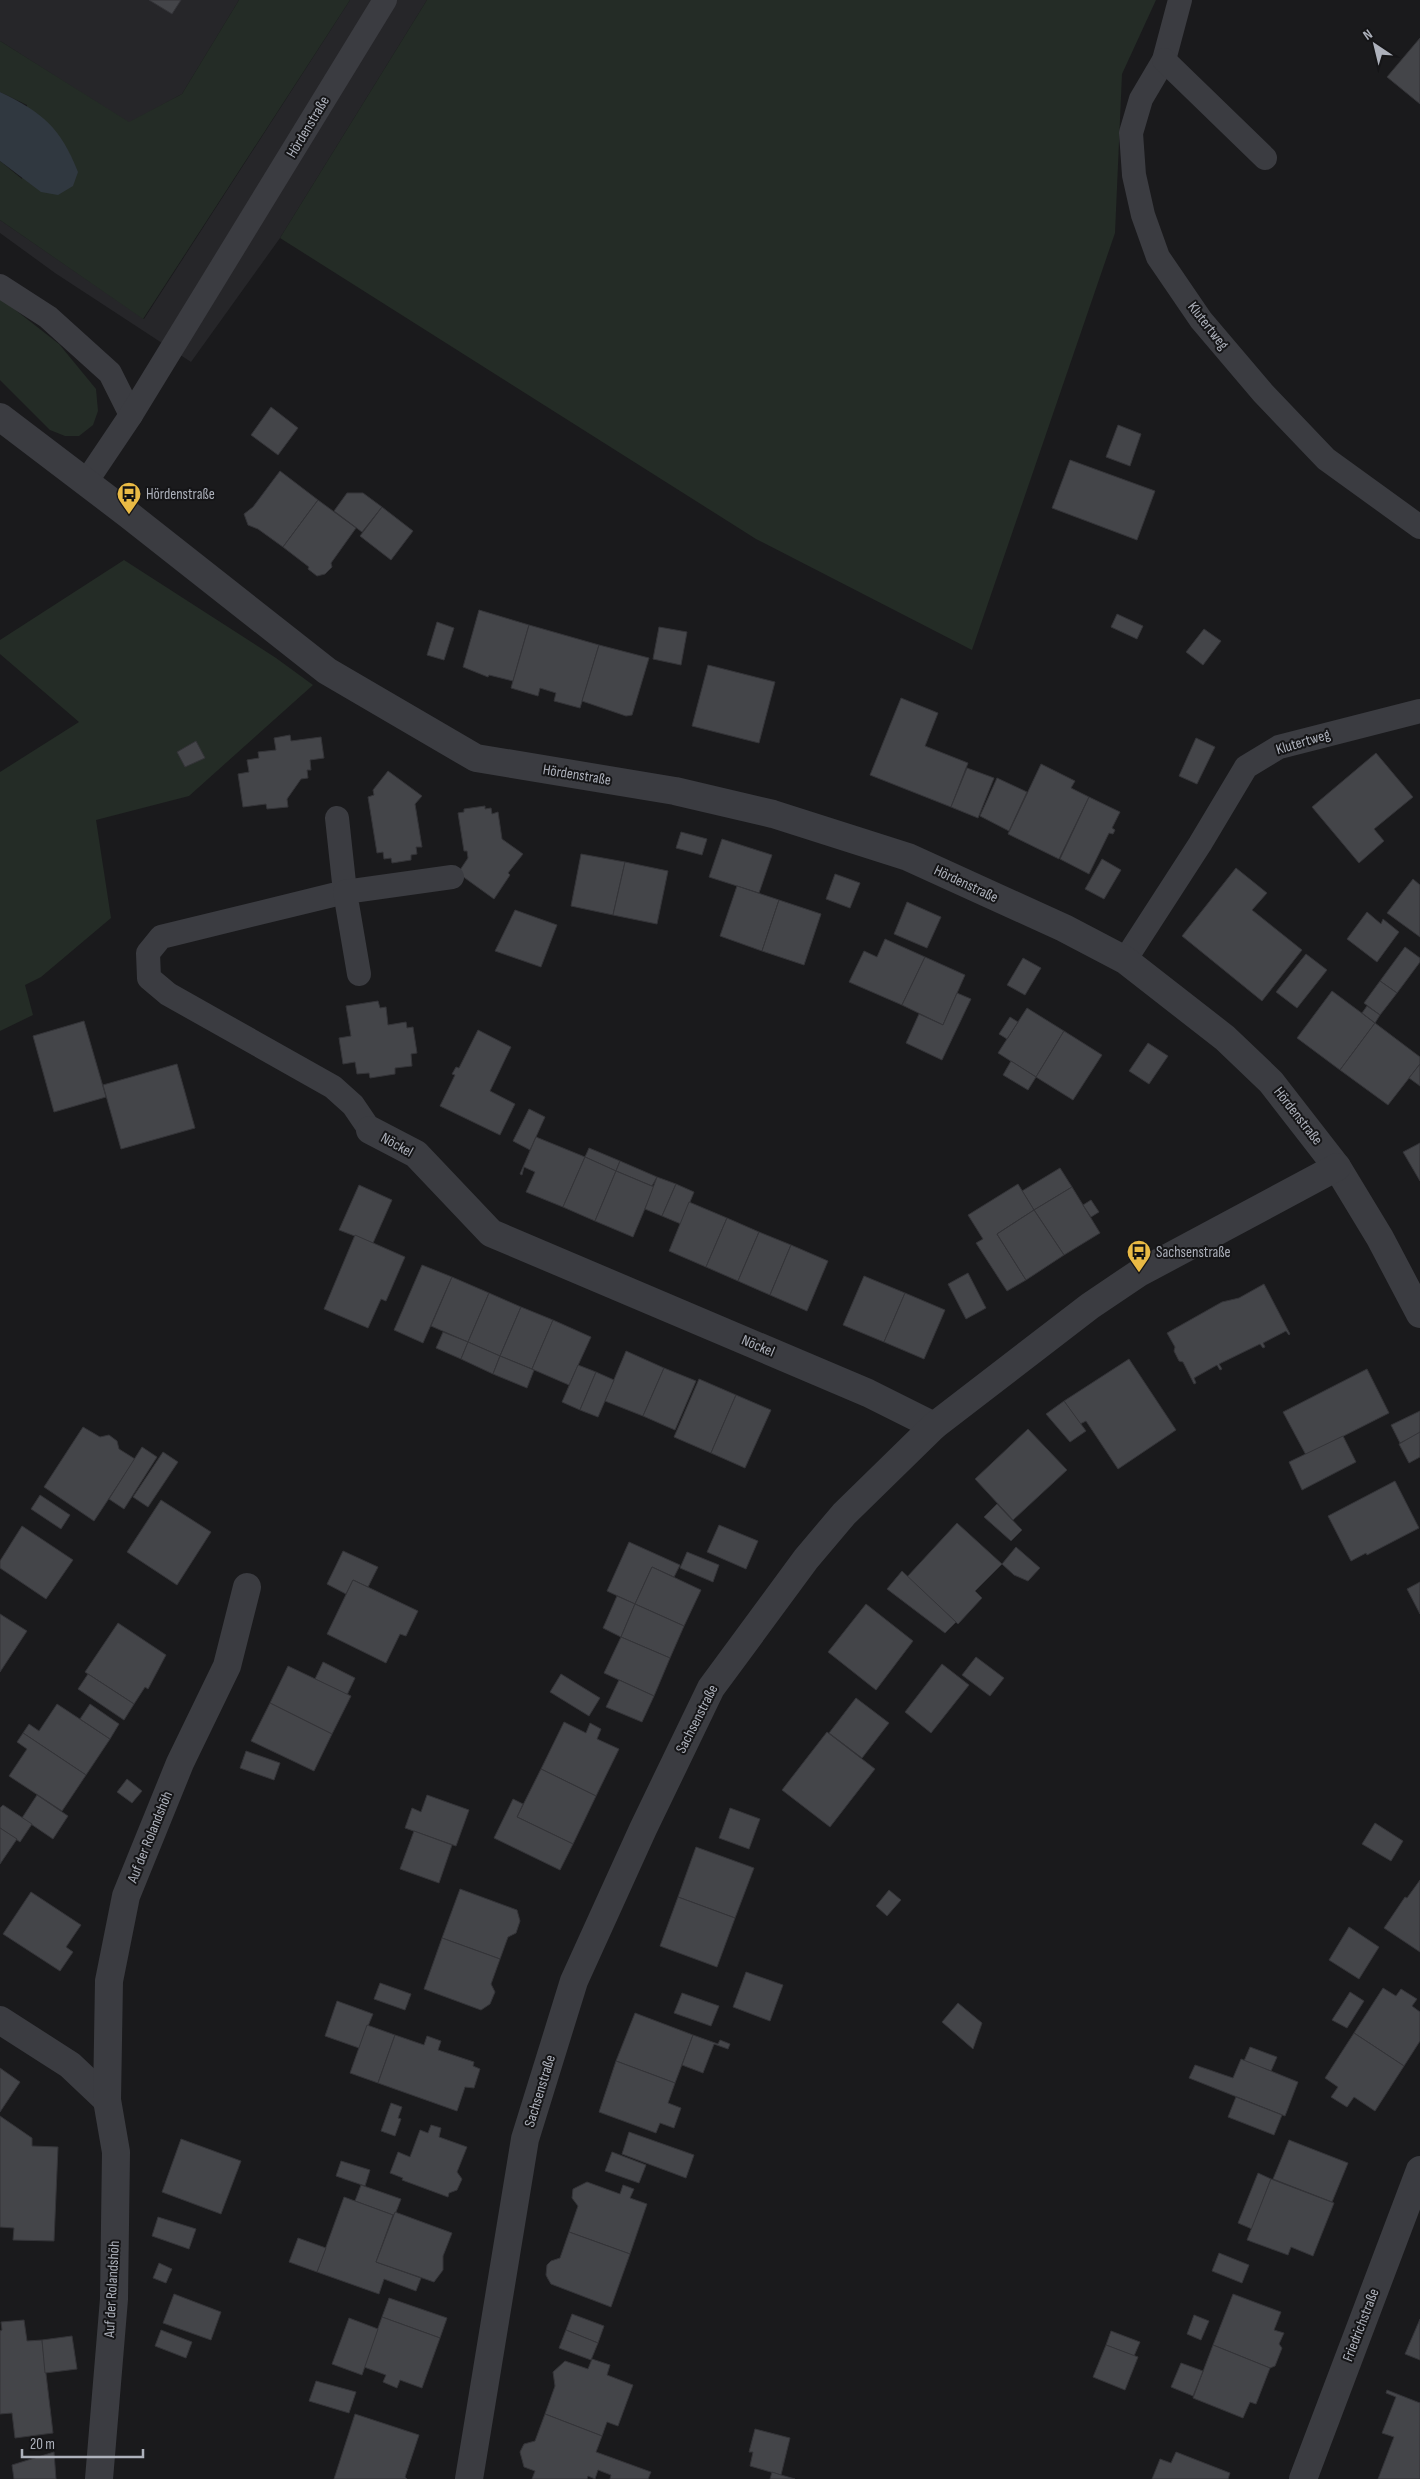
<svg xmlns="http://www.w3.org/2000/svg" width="1420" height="2479" viewBox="0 0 1420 2479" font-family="'Sofia Sans Condensed',sans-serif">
<rect width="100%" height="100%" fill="#1a1a1c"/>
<g fill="#262629">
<polygon points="0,0 239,0 182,94 129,123 0,41"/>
<polygon points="350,0 427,0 280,238 191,362 55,273 0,233 0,220 144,319"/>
</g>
<g fill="#242c26">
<polygon points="239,0 350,0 143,319 0,220 0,161 22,179 27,105 0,92 0,41 129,122 182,94"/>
<polygon points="427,0 1156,0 1122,74 1115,233 972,650 756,539 280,238"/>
<polygon points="0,298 59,344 96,389 98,411 93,425 79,436 65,436 50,430 0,380"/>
<polygon points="124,560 276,658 313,685 189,796 96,820 111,918 41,977 25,985 33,1015 0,1031 0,772 79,722 0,654 0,640"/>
</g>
<path fill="#303840" d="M 0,92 C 43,113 60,127 78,172 L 73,186 L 58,195 L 41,192 L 0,161 Z"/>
<g fill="#444549" stroke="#343438">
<polygon points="149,0 181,0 172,14"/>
<polygon points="1420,38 1420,104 1387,77"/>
<polygon points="271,407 298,428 278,455 251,435"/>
<polygon points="1118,425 1141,434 1130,466 1106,457"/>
<polygon points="1070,460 1155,491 1137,540 1052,508"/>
<polygon points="280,471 318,500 283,547 258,529 248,525 244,514 253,507"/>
<polygon points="347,493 363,493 382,507 362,532 334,511"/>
<polygon points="318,500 356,528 331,563 332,567 325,574 317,576 308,569 309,567 283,547"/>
<polygon points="382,507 413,531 391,560 360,536"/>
<polygon points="479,610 529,625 513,681 489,675 488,677 463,667"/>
<polygon points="1117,614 1143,626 1137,639 1111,627"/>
<polygon points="437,622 454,628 444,660 427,655"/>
<polygon points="529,625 599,645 580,708 554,701 556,693 540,688 538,696 511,688"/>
<polygon points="659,627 687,632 681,665 653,659"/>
<polygon points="1204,629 1221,641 1203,665 1186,652"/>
<polygon points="599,645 649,658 632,715 626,716 582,701"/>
<polygon points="708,665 775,682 759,743 692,726"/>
<polygon points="901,698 938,713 925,746 968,763 951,807 870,775"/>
<polygon points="290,735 291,741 321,737 324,758 310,760 311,770 307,770 308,778 301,779 287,799 288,807 267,809 266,804 243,807 238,774 249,772 247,760 259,758 258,752 276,750 274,738"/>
<polygon points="1196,738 1215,747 1197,784 1179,776"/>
<polygon points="196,741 205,758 185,767 177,752"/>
<polygon points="1376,753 1413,797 1374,829 1384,841 1359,863 1312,807"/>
<polygon points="1041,764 1075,781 1071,788 1089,797 1059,859 1008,834"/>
<polygon points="967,768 994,778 978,818 951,807"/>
<polygon points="388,771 422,796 415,804 422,847 416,847 417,854 411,855 411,860 392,863 391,858 384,859 383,852 377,853 368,797 374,795 373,790"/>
<polygon points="997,778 1027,792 1009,831 980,816"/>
<polygon points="1089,797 1120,812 1112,828 1115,830 1113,834 1109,833 1089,874 1060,859"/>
<polygon points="485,806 485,809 491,808 492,814 498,812 502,839 523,854 508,873 510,875 494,899 458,873 468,858 467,851 464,851 458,813 464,812 464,809"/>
<polygon points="681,832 707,839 702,855 676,848"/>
<polygon points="722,839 772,855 759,893 709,877"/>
<polygon points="581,854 625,862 613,915 571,906"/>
<polygon points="1102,859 1121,870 1104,899 1085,889"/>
<polygon points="625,862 668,871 657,924 613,915"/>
<polygon points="1236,868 1267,893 1252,910 1302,950 1262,1001 1182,936"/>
<polygon points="835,874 860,883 850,908 826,899"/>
<polygon points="1413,879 1420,885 1420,937 1387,913"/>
<polygon points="737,886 779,900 762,951 720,936"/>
<polygon points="779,900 821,914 804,965 762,951"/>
<polygon points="907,902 941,917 927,948 894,934"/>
<polygon points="515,910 557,925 541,967 495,951"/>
<polygon points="1367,912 1381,924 1383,919 1399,932 1377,962 1347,939"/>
<polygon points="885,939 925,957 902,1005 849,982 864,951 877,957"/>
<polygon points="1405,947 1420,958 1420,962 1397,993 1380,981"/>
<polygon points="1306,954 1327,970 1297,1008 1276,992"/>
<polygon points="925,957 965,975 943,1025 902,1005"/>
<polygon points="1023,958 1041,968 1025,995 1007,985"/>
<polygon points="1380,981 1397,993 1380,1015 1364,1003"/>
<polygon points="1332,991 1375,1023 1340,1070 1297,1038"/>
<polygon points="957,993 971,999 942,1060 906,1043 919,1014 943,1025"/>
<polygon points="378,1001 380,1008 386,1007 388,1025 406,1022 407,1028 413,1027 417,1053 411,1054 412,1066 395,1068 395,1074 370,1078 369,1073 357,1074 355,1062 343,1064 339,1038 351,1036 346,1006"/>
<polygon points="1367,1006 1380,1015 1375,1023 1362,1013"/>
<polygon points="1027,1008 1064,1031 1036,1077 998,1053"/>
<polygon points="1010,1017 1018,1022 1007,1039 999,1034"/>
<polygon points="84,1021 106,1097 54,1112 33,1036"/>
<polygon points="1375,1023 1420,1057 1420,1064 1388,1105 1340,1070"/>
<polygon points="478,1030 511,1047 490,1091 515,1104 500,1135 440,1106 455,1075 452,1074 456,1067 459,1068"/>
<polygon points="1064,1031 1102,1055 1073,1100 1036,1077"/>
<polygon points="1148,1043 1168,1056 1149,1084 1129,1071"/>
<polygon points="1011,1061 1036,1077 1028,1090 1003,1075"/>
<polygon points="177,1064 195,1128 121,1149 103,1085"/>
<polygon points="1420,1064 1420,1086 1409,1078"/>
<polygon points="529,1109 545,1117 530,1150 513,1141"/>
<polygon points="536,1137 585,1157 563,1207 526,1192 535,1172 524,1167 522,1175 520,1174"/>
<polygon points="1420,1143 1420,1181 1403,1152"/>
<polygon points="589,1148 620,1161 616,1171 585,1157"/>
<polygon points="585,1157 616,1171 595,1221 563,1207"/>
<polygon points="620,1161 657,1177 652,1186 616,1171"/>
<polygon points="1060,1168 1072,1187 1034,1210 1022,1191"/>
<polygon points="616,1171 654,1187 633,1237 595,1221"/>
<polygon points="657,1177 676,1184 662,1216 645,1209"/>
<polygon points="676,1184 694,1192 681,1224 662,1216"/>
<polygon points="1018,1184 1034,1210 997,1234 1026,1280 1007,1291 976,1243 983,1239 968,1215"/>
<polygon points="359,1185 392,1200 373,1243 339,1230"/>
<polygon points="1072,1187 1100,1233 1064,1255 1034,1210"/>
<polygon points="1091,1200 1099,1212 1091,1217 1083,1205"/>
<polygon points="689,1202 727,1218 706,1267 669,1251"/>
<polygon points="1034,1210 1064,1255 1026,1280 997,1234"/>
<polygon points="727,1218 759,1232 738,1281 706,1267"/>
<polygon points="759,1232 791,1245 770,1295 738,1281"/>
<polygon points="355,1235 405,1257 386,1301 381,1299 368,1328 324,1309"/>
<polygon points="791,1245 828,1261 807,1311 770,1295"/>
<polygon points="422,1265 452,1277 423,1343 394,1330"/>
<polygon points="968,1273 986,1308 966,1319 948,1284"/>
<polygon points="864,1276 905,1293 884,1342 843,1325"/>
<polygon points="452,1277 489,1293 468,1342 431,1326"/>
<polygon points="1264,1284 1290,1334 1289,1335 1286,1331 1263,1343 1265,1347 1263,1348 1260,1344 1219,1364 1222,1369 1220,1370 1217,1365 1194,1378 1196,1383 1194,1384 1183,1362 1179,1361 1174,1351 1175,1347 1167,1333 1222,1302 1239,1298"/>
<polygon points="489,1293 521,1307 500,1356 468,1342"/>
<polygon points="905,1293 945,1310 924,1359 884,1342"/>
<polygon points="521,1307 553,1320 532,1369 500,1356"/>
<polygon points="553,1320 591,1337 569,1385 532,1369"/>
<polygon points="443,1332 468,1342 461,1359 436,1348"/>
<polygon points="468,1342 500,1356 493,1374 461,1359"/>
<polygon points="626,1351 664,1368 643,1416 605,1401"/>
<polygon points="500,1356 534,1370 527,1388 493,1374"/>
<polygon points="1129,1359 1176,1430 1118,1469 1086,1421 1080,1424 1064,1401"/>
<polygon points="578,1365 596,1372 580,1410 562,1402"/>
<polygon points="664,1368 696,1381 675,1430 643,1416"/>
<polygon points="1367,1369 1389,1413 1306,1455 1283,1412"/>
<polygon points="596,1372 614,1380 598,1417 580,1410"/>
<polygon points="699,1379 736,1395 711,1453 674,1437"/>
<polygon points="736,1395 771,1410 745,1468 711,1453"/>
<polygon points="1064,1401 1086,1431 1070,1442 1046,1414"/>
<polygon points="1420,1411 1420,1433 1400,1443 1391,1425"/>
<polygon points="83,1427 100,1437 109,1435 117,1441 119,1449 135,1459 94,1521 44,1487"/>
<polygon points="1028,1429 1067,1470 1013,1520 975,1479"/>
<polygon points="1420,1432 1420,1457 1409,1463 1399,1444"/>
<polygon points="1343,1436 1356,1462 1302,1490 1289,1462"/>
<polygon points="142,1447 157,1457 124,1509 109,1499"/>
<polygon points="163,1452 178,1462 148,1507 133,1497"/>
<polygon points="1395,1481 1419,1528 1367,1555 1366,1553 1351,1561 1328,1516"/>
<polygon points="40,1495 70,1515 61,1529 31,1509"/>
<polygon points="161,1500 211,1532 177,1585 127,1552"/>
<polygon points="997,1504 1022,1530 1011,1541 984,1517"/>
<polygon points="957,1523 1002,1564 975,1591 982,1598 958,1624 907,1577"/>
<polygon points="719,1525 758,1541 746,1569 707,1552"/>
<polygon points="22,1526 73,1560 46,1599 0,1568 0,1561"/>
<polygon points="629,1542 680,1565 674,1577 652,1567 635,1604 607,1591"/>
<polygon points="1016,1547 1040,1568 1028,1581 1014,1575 1002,1564"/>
<polygon points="343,1551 378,1567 368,1587 353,1580 346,1594 327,1584"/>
<polygon points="687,1552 719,1565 713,1582 680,1568"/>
<polygon points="652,1567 701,1590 684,1626 635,1604"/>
<polygon points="902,1571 956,1622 945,1633 887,1589"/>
<polygon points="353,1580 418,1611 406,1636 400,1634 386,1663 327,1634"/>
<polygon points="1420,1582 1420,1614 1407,1589"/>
<polygon points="617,1596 635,1604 621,1637 603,1628"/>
<polygon points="635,1604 684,1626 670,1658 621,1637"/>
<polygon points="866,1604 913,1641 876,1690 828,1652"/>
<polygon points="0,1614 27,1631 0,1672"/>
<polygon points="118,1623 166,1655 148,1689 145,1687 134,1704 85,1672"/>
<polygon points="621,1637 670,1658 654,1696 604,1673"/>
<polygon points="976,1657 1004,1678 990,1696 962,1675"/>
<polygon points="323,1662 355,1678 347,1695 315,1679"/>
<polygon points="942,1664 969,1685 931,1733 905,1712"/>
<polygon points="288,1666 351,1696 332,1734 270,1703"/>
<polygon points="88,1674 134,1704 124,1720 78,1689"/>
<polygon points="561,1674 600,1698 589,1716 550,1692"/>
<polygon points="619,1680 654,1696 642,1722 606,1707"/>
<polygon points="856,1698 889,1723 862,1758 829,1733"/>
<polygon points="270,1703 332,1734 314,1771 251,1741"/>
<polygon points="57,1704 110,1739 86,1775 23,1733 29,1724 39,1731"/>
<polygon points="90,1704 119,1724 110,1739 80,1719"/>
<polygon points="564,1722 586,1733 590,1723 601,1729 597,1739 619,1749 596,1796 541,1769"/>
<polygon points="827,1732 875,1769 830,1827 782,1790"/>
<polygon points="23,1733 86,1775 62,1811 9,1776 27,1749 17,1742"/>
<polygon points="246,1751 280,1763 274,1780 240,1768"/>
<polygon points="541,1769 596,1796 573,1844 517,1817"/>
<polygon points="127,1779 142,1791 132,1803 117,1792"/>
<polygon points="37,1795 68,1816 53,1839 22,1818"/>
<polygon points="427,1795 469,1810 456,1846 405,1828 412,1808 421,1812"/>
<polygon points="513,1799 523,1804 517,1817 573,1844 560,1870 494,1838"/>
<polygon points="3,1805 32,1824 20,1842 0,1828 0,1808"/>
<polygon points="730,1808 760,1819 749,1849 719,1838"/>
<polygon points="1375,1823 1403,1841 1391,1861 1362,1844"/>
<polygon points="0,1828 17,1839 0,1864"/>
<polygon points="414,1831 452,1845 439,1883 400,1869"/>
<polygon points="696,1847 754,1868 735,1918 678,1897"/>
<polygon points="1420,1880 1420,1952 1384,1928 1405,1897 1407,1898"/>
<polygon points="460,1889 517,1910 520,1921 516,1933 508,1937 500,1959 442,1938"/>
<polygon points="889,1890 901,1900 887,1916 876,1906"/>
<polygon points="31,1892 81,1925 66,1947 73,1952 60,1971 3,1934"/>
<polygon points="678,1897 735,1918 717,1967 660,1946"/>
<polygon points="1349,1927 1379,1947 1359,1979 1329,1960"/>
<polygon points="442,1938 500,1959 491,1984 495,1992 490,2004 481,2010 424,1989"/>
<polygon points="746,1972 783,1985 770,2021 733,2007"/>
<polygon points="380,1983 411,1994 405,2010 374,1999"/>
<polygon points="1383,1988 1396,1996 1401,1989 1417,1999 1412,2006 1420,2012 1420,2041 1404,2066 1354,2033"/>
<polygon points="1350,1992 1364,2001 1347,2028 1332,2020"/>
<polygon points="682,1993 719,2006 711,2026 674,2013"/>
<polygon points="337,2001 373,2014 359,2048 325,2036"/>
<polygon points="958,2003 982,2023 973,2049 942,2022"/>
<polygon points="635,2013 693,2035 675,2083 616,2061"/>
<polygon points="367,2025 395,2035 378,2083 350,2073"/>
<polygon points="1354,2033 1404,2066 1375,2111 1354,2097 1347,2107 1331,2097 1338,2087 1325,2078"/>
<polygon points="395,2035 424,2045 427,2036 441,2041 438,2050 474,2062 473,2066 480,2069 474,2088 465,2087 457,2111 378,2083"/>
<polygon points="693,2035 718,2044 720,2040 730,2044 728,2049 714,2044 703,2073 682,2065"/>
<polygon points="1250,2047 1277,2057 1271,2071 1244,2061"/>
<polygon points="1241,2059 1298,2082 1285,2116 1189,2078 1195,2065 1233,2078"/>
<polygon points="616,2061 675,2083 668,2103 681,2108 674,2128 660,2123 656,2133 599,2112"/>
<polygon points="0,2068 20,2082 0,2112"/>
<polygon points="1236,2097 1282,2115 1274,2135 1228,2117"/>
<polygon points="391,2103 402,2107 398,2118 401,2119 395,2136 381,2131"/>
<polygon points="0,2116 32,2138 32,2146 58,2147 54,2241 13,2240 14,2228 0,2227"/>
<polygon points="431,2125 441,2128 439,2137 467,2147 457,2172 462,2179 457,2190 449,2193 448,2197 402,2180 403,2178 390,2173 398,2152 410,2157 420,2130 428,2133"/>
<polygon points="629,2132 694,2155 686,2178 622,2154"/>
<polygon points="181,2139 241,2161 221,2214 162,2192"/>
<polygon points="1289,2140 1348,2163 1332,2202 1273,2179"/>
<polygon points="612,2152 646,2165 639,2183 605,2171"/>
<polygon points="341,2161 370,2170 365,2186 336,2176"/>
<polygon points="1258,2173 1271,2179 1252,2229 1238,2223"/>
<polygon points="1271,2179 1334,2203 1313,2256 1291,2247 1288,2255 1247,2240"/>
<polygon points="587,2182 620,2194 623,2185 634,2189 630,2198 647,2204 630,2254 569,2232 578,2206 572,2198 573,2189"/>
<polygon points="361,2185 401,2199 396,2212 393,2215 355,2201"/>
<polygon points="344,2197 393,2215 376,2262 421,2278 416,2291 384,2279 379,2294 317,2272"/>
<polygon points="395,2212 452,2233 443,2256 443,2270 434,2282 376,2262"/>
<polygon points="158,2217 196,2229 189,2249 152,2236"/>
<polygon points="569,2232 630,2254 611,2307 551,2284 548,2279 546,2275 547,2265 551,2261 560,2258"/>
<polygon points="298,2238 326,2248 317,2272 289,2262"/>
<polygon points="1219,2253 1249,2265 1242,2283 1212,2271"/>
<polygon points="159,2263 172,2269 166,2283 153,2278"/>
<polygon points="174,2294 221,2312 211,2340 163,2323"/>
<polygon points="1233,2294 1281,2312 1274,2330 1284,2333 1279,2344 1282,2348 1275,2366 1270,2368 1213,2345"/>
<polygon points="389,2298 447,2318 440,2338 382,2317"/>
<polygon points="572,2314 604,2326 598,2343 566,2330"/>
<polygon points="1194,2315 1209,2321 1201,2340 1187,2334"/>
<polygon points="382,2317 440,2338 422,2388 400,2380 397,2388 383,2382 386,2375 364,2367"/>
<polygon points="349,2318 378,2329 362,2375 332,2364"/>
<polygon points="1420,2319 1420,2360 1405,2354"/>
<polygon points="24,2320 27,2341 42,2340 53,2433 15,2438 12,2413 0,2414 0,2331 2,2330 1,2322"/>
<polygon points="161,2330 192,2342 186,2358 155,2346"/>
<polygon points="566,2330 598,2343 591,2360 559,2348"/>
<polygon points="1111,2331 1140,2342 1134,2356 1106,2345"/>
<polygon points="72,2336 77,2369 45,2373 42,2340"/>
<polygon points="1106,2345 1138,2357 1125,2390 1093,2377"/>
<polygon points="1213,2345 1270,2368 1256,2404 1250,2402 1243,2418 1193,2398"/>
<polygon points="592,2359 610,2365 607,2375 633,2385 618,2426 607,2422 602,2436 545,2414 555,2386 553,2372 565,2361 588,2369"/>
<polygon points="1181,2363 1203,2371 1193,2396 1171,2387"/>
<polygon points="316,2381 356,2392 349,2413 309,2401"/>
<polygon points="1387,2390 1420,2403 1420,2479 1378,2479 1394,2437 1382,2433 1396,2397 1386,2393"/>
<polygon points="355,2414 419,2435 405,2477 407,2479 334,2479"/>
<polygon points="545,2414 602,2436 596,2452 651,2472 648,2479 610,2479 611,2475 598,2470 595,2479 588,2476 587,2479 532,2479 535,2471 524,2467 520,2452 524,2444 535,2441"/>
<polygon points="755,2429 790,2438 781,2475 750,2466 753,2452 749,2452"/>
<polygon points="54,2452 56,2479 14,2479 12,2465"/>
<polygon points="1176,2452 1230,2473 1228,2479 1152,2479 1160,2459 1171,2463"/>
<polygon points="772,2472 781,2475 795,2479 770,2479"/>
</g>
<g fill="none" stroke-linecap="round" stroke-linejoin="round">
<g stroke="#3b3c41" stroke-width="24">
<polyline points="1180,0 1164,60 1141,99 1131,133 1134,175 1143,215 1158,257 1201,320 1263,393 1326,459 1420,527"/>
<polyline points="1164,60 1265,158"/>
<polyline points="0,286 48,317 110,373 131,415"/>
<polyline points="86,482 131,415 385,0"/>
<polyline points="337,818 345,892 161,937 148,953 149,978 168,994 333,1087 353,1105 370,1130"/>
<polyline points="1125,960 1200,844 1246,767 1279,747 1420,711"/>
<polyline points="359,974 345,892 452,877"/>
</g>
<g stroke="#3b3c41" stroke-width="28">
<polyline points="0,417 129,515 327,671 476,758 675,791 773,814 908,857 1064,928 1125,960 1225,1038 1271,1082 1337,1167 1380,1238 1420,1314"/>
<polyline points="370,1130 416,1154 491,1233 868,1393 934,1426"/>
<polyline points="0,2020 70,2065 107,2100"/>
<polyline points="99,2479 114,2299 116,2152 107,2100 109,1981 126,1896 180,1763 227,1666 247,1587"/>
<polyline points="469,2479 525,2139 574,1981 643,1829 711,1688 806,1559 844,1514 934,1426 1090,1306 1139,1273 1337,1167"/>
<polyline points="1303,2479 1420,2170"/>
</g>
</g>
<defs>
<symbol id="bus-pin" viewBox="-11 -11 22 30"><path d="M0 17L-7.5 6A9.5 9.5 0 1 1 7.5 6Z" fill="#e9ba45" stroke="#151517"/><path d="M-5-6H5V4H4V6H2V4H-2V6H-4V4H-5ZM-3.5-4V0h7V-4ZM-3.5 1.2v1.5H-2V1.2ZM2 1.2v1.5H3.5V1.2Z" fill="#111"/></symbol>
</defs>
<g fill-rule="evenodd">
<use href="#bus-pin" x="115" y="480" width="28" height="38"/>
<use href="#bus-pin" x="1125" y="1238" width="28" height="38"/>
</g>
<g text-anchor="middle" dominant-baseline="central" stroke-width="4" stroke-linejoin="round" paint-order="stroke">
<g font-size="15" fill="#adb1bb" stroke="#151517">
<text transform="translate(308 127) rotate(-59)">Hördenstraße</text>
<text transform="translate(1208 326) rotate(52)">Klutertweg</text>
<text transform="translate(1303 742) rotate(-17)">Klutertweg</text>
<text transform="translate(577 775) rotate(9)">Hördenstraße</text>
<text transform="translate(966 884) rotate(25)">Hördenstraße</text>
<text transform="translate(1298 1116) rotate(52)">Hördenstraße</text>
<text transform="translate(397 1145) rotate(29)">Nöckel</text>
<text transform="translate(758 1346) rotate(23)">Nöckel</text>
<text transform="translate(697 1719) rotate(-63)">Sachsenstraße</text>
<text transform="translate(150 1837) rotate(-68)">Auf der Rolandshöh</text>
<text transform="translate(540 2091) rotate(-73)">Sachsenstraße</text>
<text transform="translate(112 2289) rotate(-87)">Auf der Rolandshöh</text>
<text transform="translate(1361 2325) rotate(-69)">Friedrichstraße</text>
</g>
<g font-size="15" fill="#adb1bb" stroke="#151517" text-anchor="start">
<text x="146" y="494">Hördenstraße</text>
<text x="1156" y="1252">Sachsenstraße</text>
</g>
</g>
<g transform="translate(1375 45) rotate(325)" stroke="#151517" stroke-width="4" paint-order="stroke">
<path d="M0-4L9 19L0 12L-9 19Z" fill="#adb1bb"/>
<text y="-8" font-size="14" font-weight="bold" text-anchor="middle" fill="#adb1bb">N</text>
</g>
<path d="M22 2449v8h121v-8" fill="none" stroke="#adb1bb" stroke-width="2.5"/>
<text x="30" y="2449" font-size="15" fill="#adb1bb" stroke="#151517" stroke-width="4" paint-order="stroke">20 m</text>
</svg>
